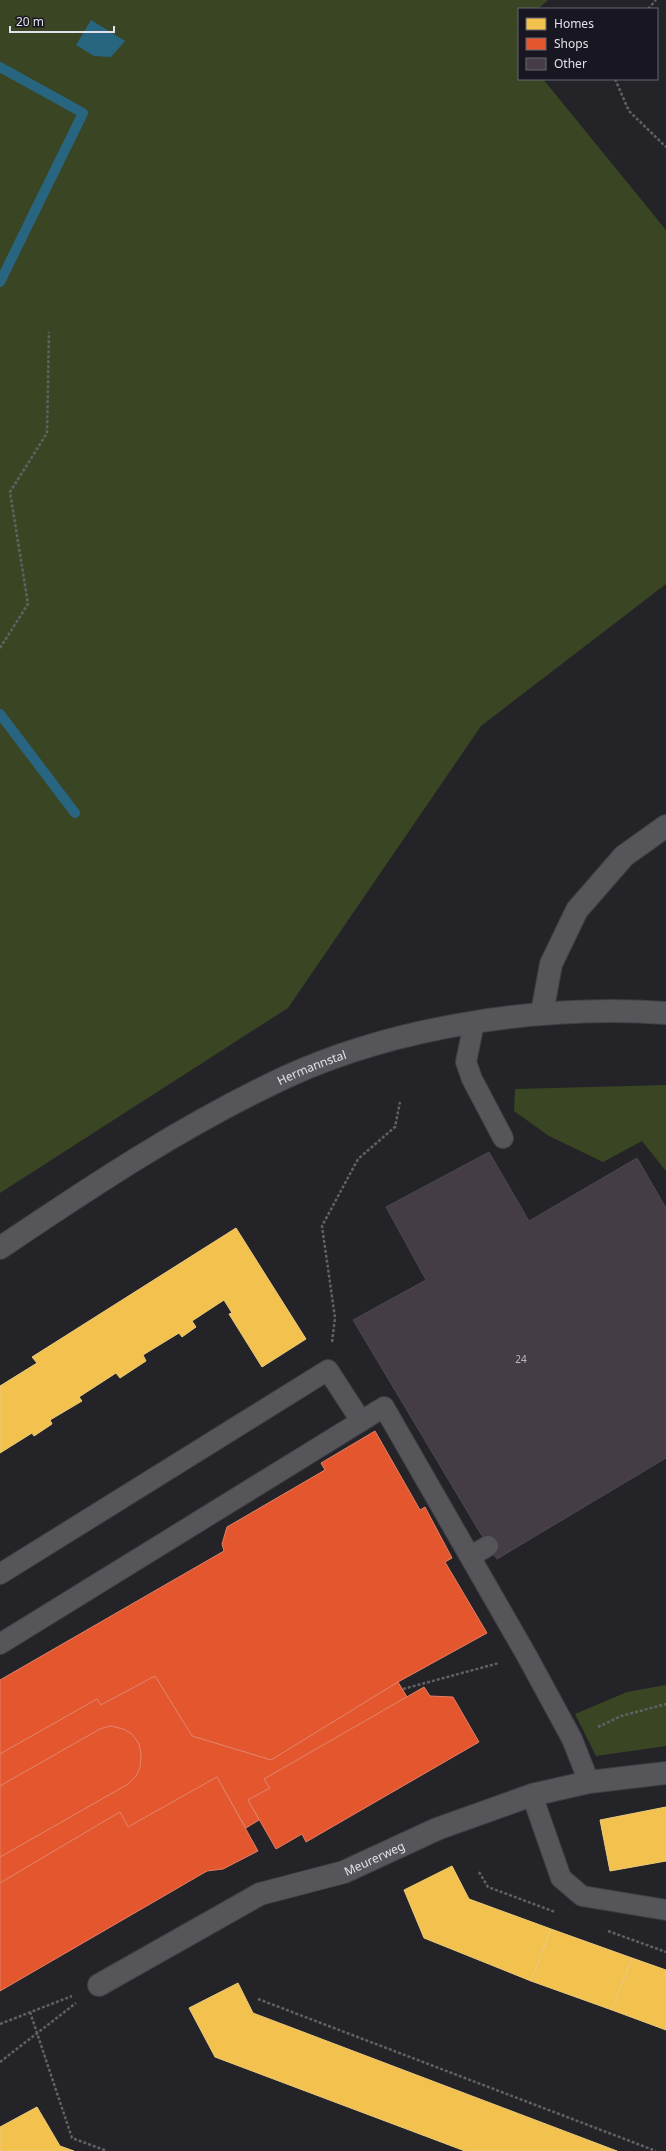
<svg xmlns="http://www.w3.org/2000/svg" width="666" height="2151" viewBox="0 0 666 2151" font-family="'Noto Sans',sans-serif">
<rect width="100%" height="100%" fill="#232328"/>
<g fill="#3a4623">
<polygon points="0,0 548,0 538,9 519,9 519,26 517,29 519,37 519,79 543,79 666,230 666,584 481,726 288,1008 0,1193"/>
<polygon points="666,1085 666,1171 642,1141 603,1162 549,1136 514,1111 515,1089"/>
<polygon points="666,1685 666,1746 596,1756 575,1714 627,1692"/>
</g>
<polygon fill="#286581" points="91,20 125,41 111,57 94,56 76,45"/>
<g fill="#f2c14e" stroke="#edcb7c">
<polygon points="236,1228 306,1339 262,1367 229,1314 232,1313 224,1300 192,1321 196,1327 182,1337 179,1333 143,1355 146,1361 120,1378 116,1373 79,1397 82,1401 50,1420 52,1424 34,1436 32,1433 0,1453 0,1386 37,1363 32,1357"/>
<polygon points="666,1807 666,1861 610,1871 600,1820"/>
<polygon points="452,1866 469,1899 551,1929 531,1981 424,1938 404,1890"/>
<polygon points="551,1929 632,1958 612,2010 531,1981"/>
<polygon points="632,1958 666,1970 666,2030 612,2010"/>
<polygon points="238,1983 253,2013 617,2151 465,2151 215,2057 189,2008"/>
<polygon points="37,2107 60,2146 74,2151 0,2151 0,2127"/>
</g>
<g fill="#e4572e" stroke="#e38066">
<polygon points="375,1431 420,1510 425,1507 452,1558 445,1562 487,1633 398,1682 271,1760 192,1736 155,1676 101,1705 97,1699 0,1754 0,1680 224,1551 222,1544 227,1527 325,1470 321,1463"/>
<polygon points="155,1676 192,1736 271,1760 398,1682 407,1697 264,1779 270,1788 248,1800 259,1820 246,1828 217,1777 128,1827 120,1812 0,1883 0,1857 128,1784 136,1776 140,1767 141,1755 139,1744 132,1734 123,1729 111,1726 100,1729 0,1786 0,1754 97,1699 101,1705"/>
<polygon points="424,1687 430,1696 453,1697 479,1742 306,1842 302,1834 276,1849 248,1800 270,1788 264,1779"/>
<polygon points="111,1726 123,1729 132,1734 139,1744 141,1755 140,1767 136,1776 128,1784 0,1857 0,1786 100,1729"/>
<polygon points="217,1777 258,1851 223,1869 207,1871 0,1991 0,1883 120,1812 128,1827"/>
</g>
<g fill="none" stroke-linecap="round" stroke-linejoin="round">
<g stroke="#286581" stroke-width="10">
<polyline points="0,67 83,113 0,282"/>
<polyline points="0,714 75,813"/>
</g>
</g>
<polygon fill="#453d45" stroke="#4b494d" points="489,1152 529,1221 637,1158 666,1208 666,1458 497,1559 488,1546 353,1320 426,1280 386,1207"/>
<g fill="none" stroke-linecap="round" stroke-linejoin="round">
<defs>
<g id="lane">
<polyline points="474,1023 466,1062 472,1079 503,1138"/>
<polyline points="471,1556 488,1546"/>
<polyline points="0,1574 328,1370 361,1421"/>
<polyline points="0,1644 384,1407 527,1656 572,1739 589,1782"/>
<polyline points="532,1795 561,1878 582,1896 666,1910"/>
</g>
<g id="street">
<polyline points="542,1013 551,964 577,910 624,856 666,826"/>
<path id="s1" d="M 99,1985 L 260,1894 L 344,1872 L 437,1829 L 532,1795 L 589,1782 L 666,1773"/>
</g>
<g id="secondary">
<path id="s2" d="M 0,1248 C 92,1186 185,1124 286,1077 C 397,1026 545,1004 666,1013"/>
</g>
</defs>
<use href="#lane" stroke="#403f44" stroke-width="22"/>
<use href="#street" stroke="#403f44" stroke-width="24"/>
<use href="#secondary" stroke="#403f44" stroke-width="24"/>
<g stroke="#616165" stroke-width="2.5" stroke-dasharray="3 2" stroke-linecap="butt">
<polyline points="648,9 656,0"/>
<polyline points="615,79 629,111 666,147"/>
<polyline points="0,648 28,604 10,492 47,433 49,332"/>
<polyline points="332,1342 335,1318 322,1226 358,1159 395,1127 400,1102"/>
<polyline points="403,1689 499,1663"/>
<polyline points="598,1727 621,1716 666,1704"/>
<polyline points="479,1872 488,1887 555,1912"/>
<polyline points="608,1931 666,1952"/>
<polyline points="258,1999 656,2151"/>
<polyline points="30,2012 72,2138 107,2151"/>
<polyline points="0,2024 72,1996"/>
<polyline points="0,2062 76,2003"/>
</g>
<use href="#lane" stroke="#56555a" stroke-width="20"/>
<use href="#street" stroke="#56555a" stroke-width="22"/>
<use href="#secondary" stroke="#56555a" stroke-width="22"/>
</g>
<g text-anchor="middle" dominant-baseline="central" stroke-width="4" stroke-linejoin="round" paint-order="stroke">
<g font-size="10" fill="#bbb8c0">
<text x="521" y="1359">24</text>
</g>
<g font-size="12" fill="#e2e1e9" stroke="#181621">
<text stroke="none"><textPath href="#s2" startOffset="361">Hermannstal</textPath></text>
<text stroke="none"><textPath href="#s1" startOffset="305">Meurerweg</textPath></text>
</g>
</g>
<rect x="518" y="8" width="140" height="72" fill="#181621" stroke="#696771"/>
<rect x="526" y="18" width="20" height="12" fill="#f2c14e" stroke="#696771"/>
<text x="554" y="28" font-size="12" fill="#e2e1e9">Homes</text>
<rect x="526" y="38" width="20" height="12" fill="#e4572e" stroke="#696771"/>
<text x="554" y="48" font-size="12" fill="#e2e1e9">Shops</text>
<rect x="526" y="58" width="20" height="12" fill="#453d45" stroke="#696771"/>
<text x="554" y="68" font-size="12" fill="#e2e1e9">Other</text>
<path d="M10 26v6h104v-6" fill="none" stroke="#e2e1e9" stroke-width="2"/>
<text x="16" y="26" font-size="12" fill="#e2e1e9" stroke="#181621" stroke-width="3" paint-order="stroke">20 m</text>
</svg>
